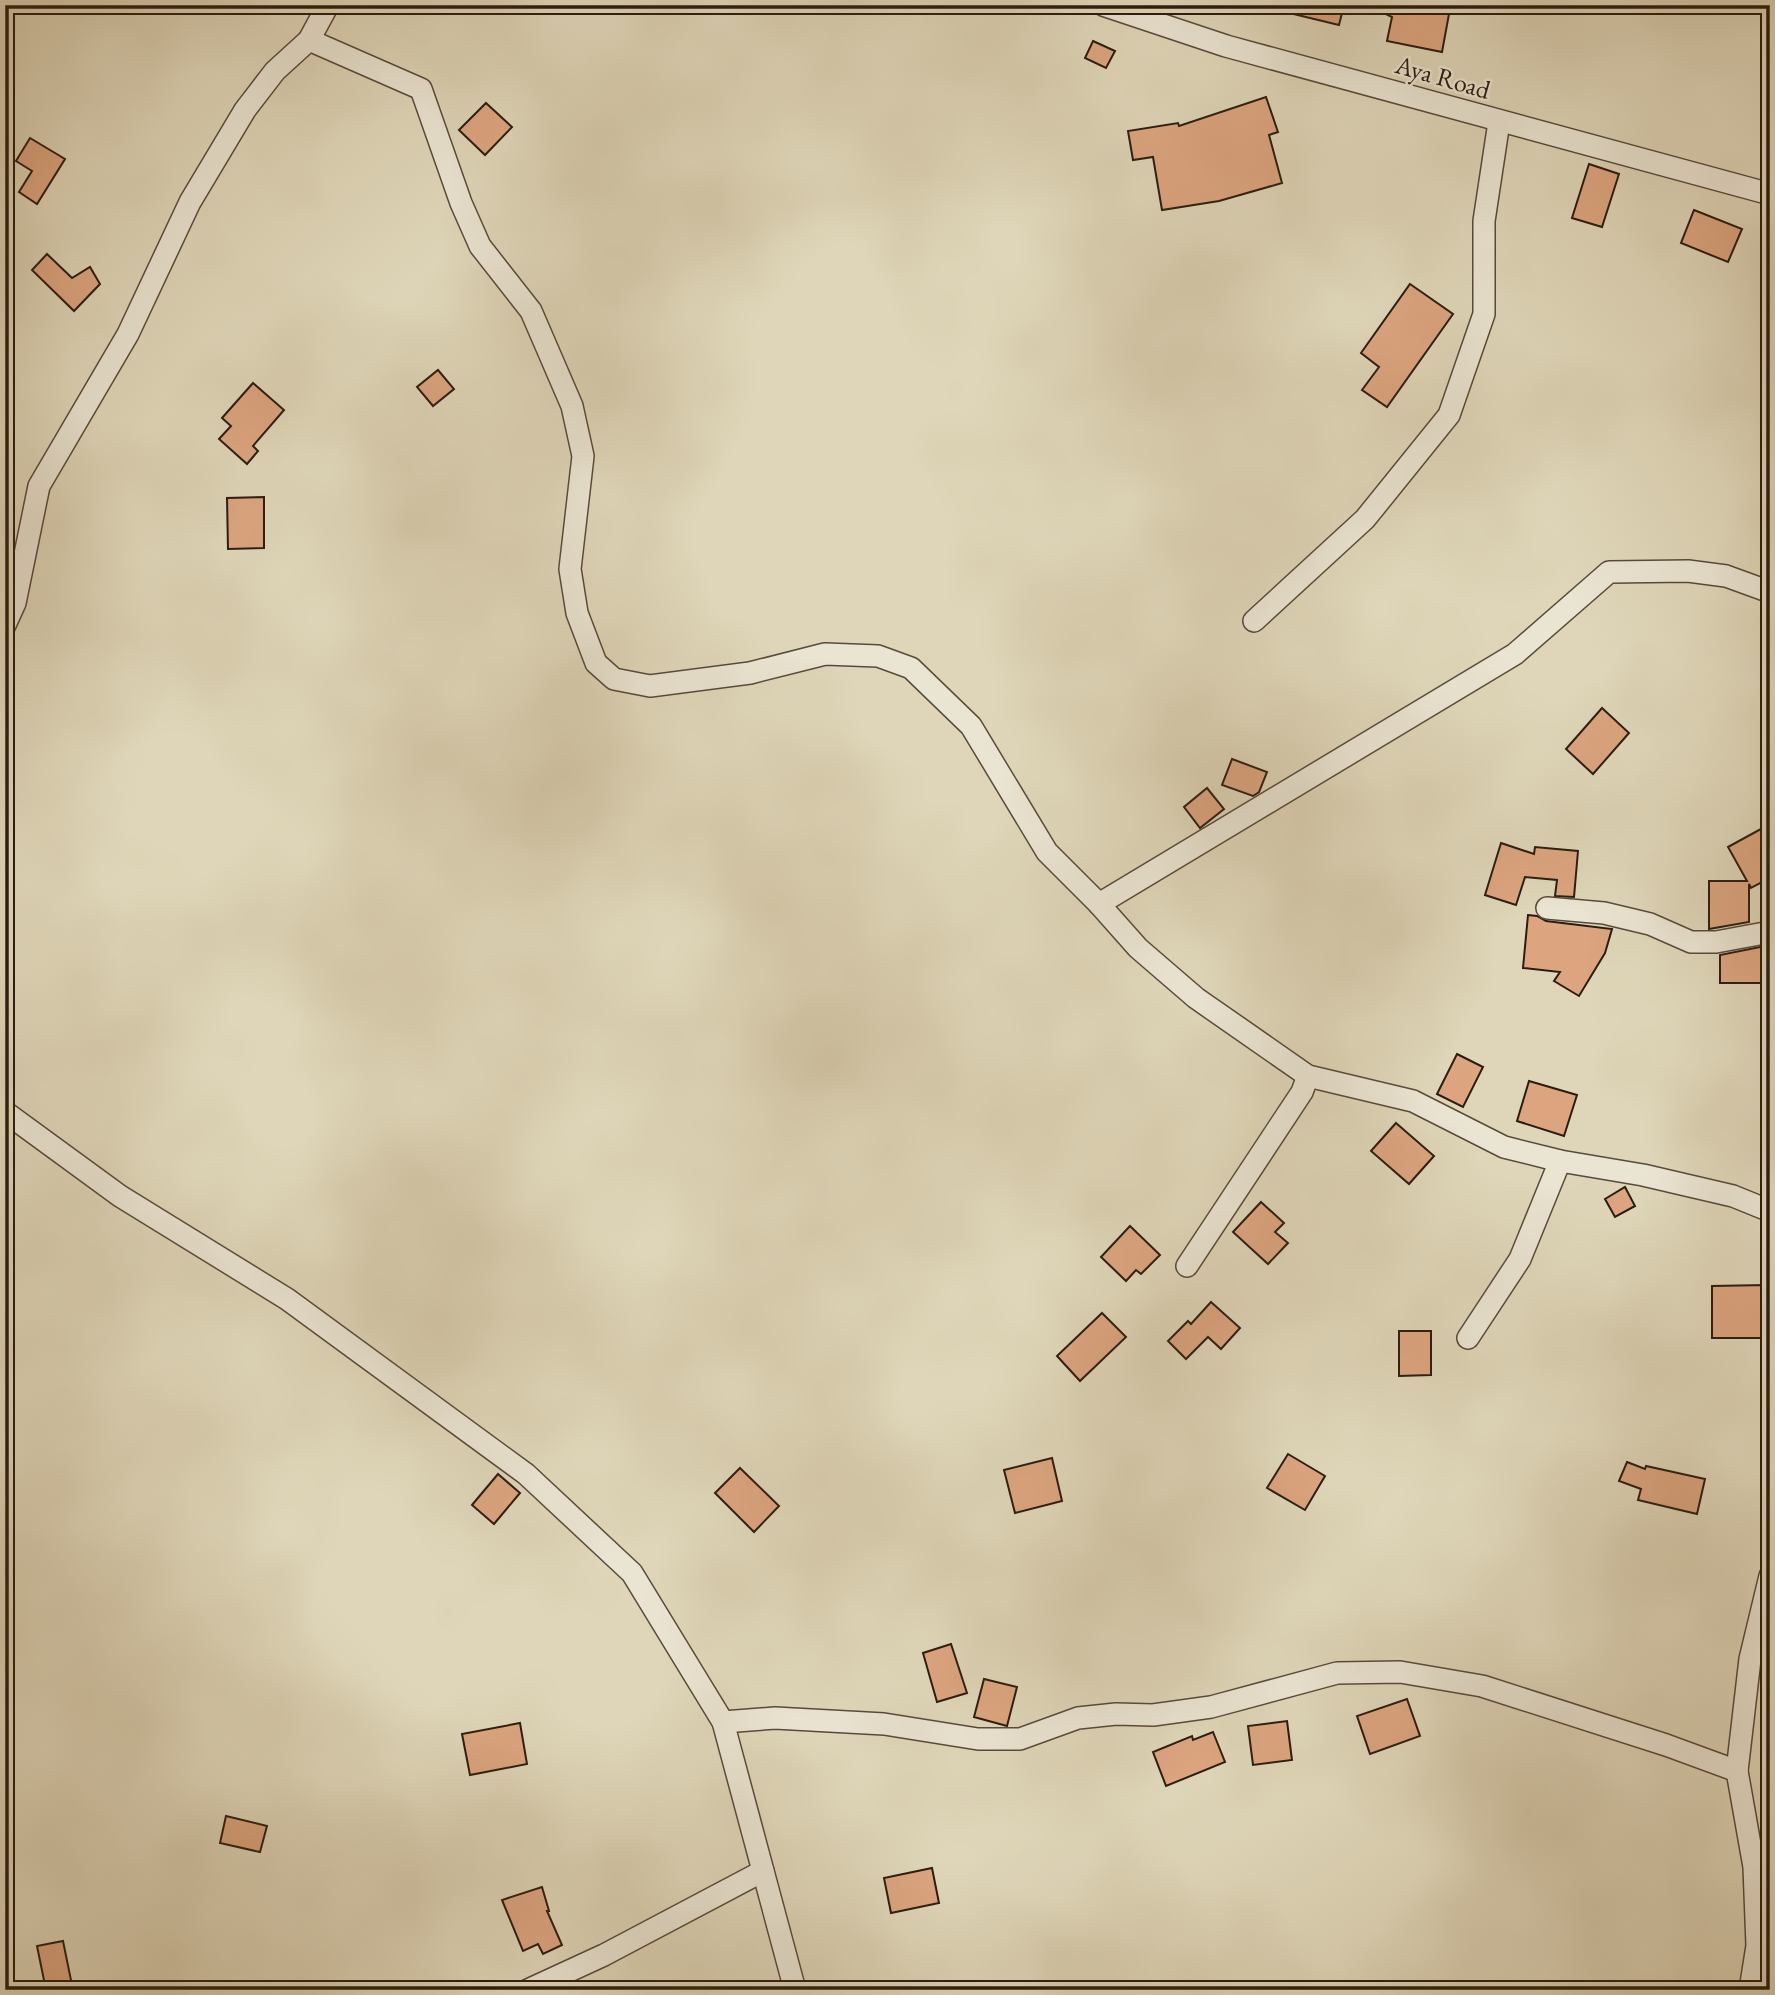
<svg xmlns="http://www.w3.org/2000/svg" width="1775" height="1995" viewBox="0 0 1775 1995" font-family="'EB Garamond',serif">
<rect width="100%" height="100%" fill="#dfd6b9"/>
<filter id="stains"><feTurbulence type="fractalNoise" baseFrequency=".00286" numOctaves="4"/><feColorMatrix values="0 0 0 0 .2 0 0 0 0 .09 0 0 0 0 .02 0 0 0 .5 -.17"/></filter>
<radialGradient id="worn" r=".72"><stop offset=".6" stop-color="#630" stop-opacity="0"/><stop offset="1" stop-color="#630" stop-opacity=".3"/></radialGradient>
<g fill="#dca580" stroke="#2c1c10" stroke-width="2">
<polygon points="1282,5 1344,5 1339,25 1281,11"/>
<polygon points="1368,5 1403,5 1449,14 1442,52 1387,41 1392,17"/>
<polygon points="1093,41 1115,51 1106,68 1085,58"/>
<polygon points="1266,97 1278,132 1269,135 1282,183 1219,201 1162,210 1153,157 1133,160 1128,131 1178,123 1179,126"/>
<polygon points="486,103 512,127 485,155 459,130"/>
<polygon points="30,138 65,159 37,204 19,192 32,171 16,161"/>
<polygon points="1589,164 1619,174 1602,227 1572,218"/>
<polygon points="1694,210 1742,229 1728,262 1681,243"/>
<polygon points="47,254 72,278 90,267 100,284 74,311 32,270"/>
<polygon points="1410,284 1453,314 1387,407 1362,390 1379,367 1361,353"/>
<polygon points="438,370 454,389 433,406 417,387"/>
<polygon points="253,383 284,410 253,446 258,451 247,464 219,439 231,426 222,418"/>
<polygon points="264,497 264,548 228,549 227,498"/>
<polygon points="1602,708 1629,733 1593,774 1566,749"/>
<polygon points="1232,759 1267,772 1259,792 1253,796 1222,785"/>
<polygon points="1207,788 1224,809 1200,828 1184,807"/>
<polygon points="1770,824 1770,878 1751,888 1749,884 1749,922 1709,929 1709,881 1747,881 1728,847"/>
<polygon points="1501,843 1534,854 1535,847 1578,851 1574,897 1555,896 1557,880 1525,877 1516,905 1485,895"/>
<polygon points="1528,915 1537,916 1546,921 1612,929 1605,953 1579,996 1554,981 1560,972 1523,968"/>
<polygon points="1770,945 1770,983 1720,983 1720,955"/>
<polygon points="1457,1054 1483,1067 1463,1107 1437,1094"/>
<polygon points="1529,1081 1577,1095 1564,1136 1517,1121"/>
<polygon points="1396,1123 1434,1156 1409,1184 1371,1151"/>
<polygon points="1625,1187 1635,1206 1615,1217 1605,1199"/>
<polygon points="1261,1202 1284,1223 1275,1232 1288,1243 1268,1264 1233,1232"/>
<polygon points="1130,1226 1160,1255 1141,1274 1136,1270 1126,1281 1101,1257"/>
<polygon points="1766,1285 1766,1338 1712,1338 1712,1286"/>
<polygon points="1211,1302 1240,1328 1221,1349 1208,1337 1186,1359 1168,1341 1188,1321 1191,1324"/>
<polygon points="1102,1313 1126,1337 1080,1381 1057,1356"/>
<polygon points="1399,1331 1431,1331 1431,1375 1399,1376"/>
<polygon points="1288,1454 1325,1476 1305,1510 1267,1488"/>
<polygon points="1052,1458 1062,1501 1015,1513 1004,1470"/>
<polygon points="1627,1462 1645,1469 1646,1466 1705,1479 1697,1514 1638,1500 1641,1489 1619,1481"/>
<polygon points="740,1468 779,1506 754,1532 715,1493"/>
<polygon points="498,1474 520,1493 494,1524 472,1505"/>
<polygon points="951,1644 967,1693 937,1702 923,1653"/>
<polygon points="984,1679 1017,1687 1007,1726 974,1717"/>
<polygon points="1407,1699 1420,1736 1370,1754 1357,1716"/>
<polygon points="1287,1721 1292,1760 1253,1765 1248,1726"/>
<polygon points="520,1723 527,1764 470,1775 462,1734"/>
<polygon points="1213,1732 1225,1762 1166,1786 1153,1752 1192,1736 1193,1740"/>
<polygon points="226,1816 267,1826 260,1852 220,1843"/>
<polygon points="932,1868 939,1903 891,1913 884,1878"/>
<polygon points="542,1887 549,1911 547,1911 562,1945 543,1954 538,1944 523,1951 502,1900"/>
<polygon points="63,1941 73,1990 46,1990 37,1946"/>
</g>
<g fill="none" stroke-linecap="round" stroke-linejoin="round">
<defs>
<g id="minor">
<polyline points="1103,5 1226,46 1770,194"/>
<polyline points="309,40 421,89 461,203 480,246 531,311 572,406 583,456 570,569 577,613 596,663 614,679 650,686 750,673 825,654 878,656 911,668 971,726 1047,852 1099,904 1138,948 1196,998 1308,1076 1413,1101 1504,1147 1560,1161 1643,1175 1733,1196 1770,1211"/>
<polyline points="1254,621 1365,519 1449,415 1484,314 1484,221 1499,122"/>
<polyline points="5,625 15,603 39,486 128,334 190,202 245,110 275,71 309,40 328,5"/>
<polyline points="1099,904 1515,654 1609,572 1688,571 1726,576 1770,592"/>
<polyline points="1547,908 1604,913 1650,924 1691,942 1716,942 1770,932"/>
<polyline points="5,1112 120,1196 287,1299 526,1474 632,1573 723,1722 795,1990"/>
<polyline points="1187,1266 1302,1092 1308,1076"/>
<polyline points="1468,1338 1520,1259 1560,1161"/>
<polyline points="723,1722 775,1718 884,1724 978,1739 1020,1739 1078,1718 1116,1714 1153,1715 1211,1707 1337,1673 1400,1672 1482,1686 1666,1745 1737,1771"/>
<polyline points="528,1990 604,1955 763,1871"/>
<polyline points="1750,1990 1757,1946 1754,1867 1737,1771 1750,1659 1770,1576"/>
</g>
</defs>
<use href="#minor" stroke="#594a3a" stroke-width="24"/>
<use href="#minor" stroke="#eae4d2" stroke-width="21"/>
</g>
<g text-anchor="middle" dominant-baseline="central" stroke-width="5" stroke-linejoin="round" paint-order="stroke">
<g font-size="26" fill="#2c1c10" stroke="#eae4d2">
<text transform="translate(1443 77) rotate(16)">Aya Road</text>
</g>
</g>
<rect width="1775" height="1995" fill="none" stroke="#dfd6b9" stroke-width="28"/>
<rect x="7" y="7" width="1761" height="1981" fill="none" stroke="#2c1c10" stroke-width="3.5"/>
<rect x="14" y="14" width="1747" height="1967" fill="none" stroke="#2c1c10" stroke-width="2"/>
<rect width="100%" height="100%" filter="url(#stains)"/>
<rect width="100%" height="100%" fill="url(#worn)"/>
</svg>
